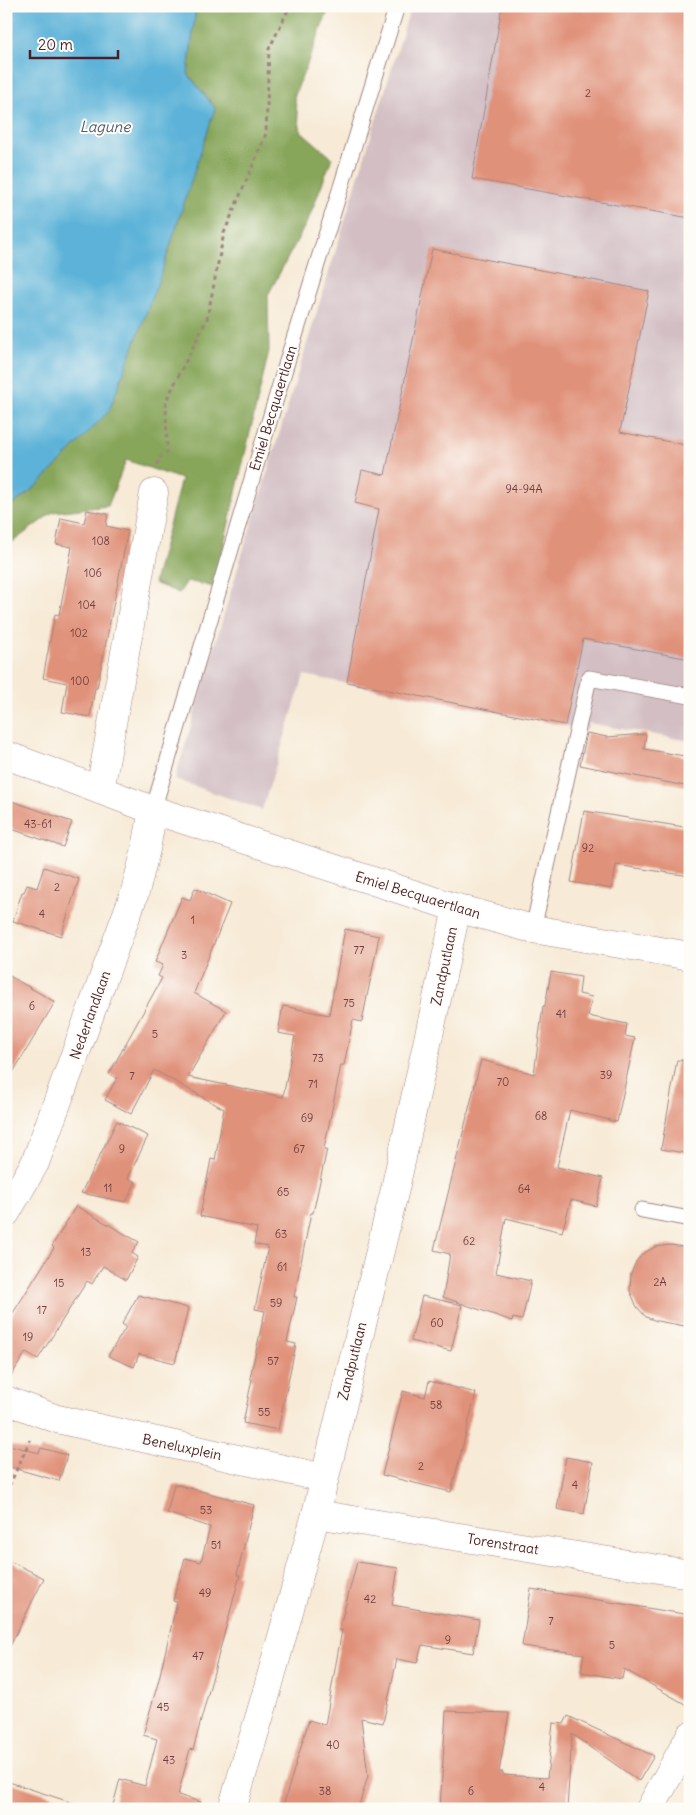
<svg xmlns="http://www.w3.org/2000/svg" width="696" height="1815" viewBox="0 0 696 1815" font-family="Delius,sans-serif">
<rect width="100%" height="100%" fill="#fdfcf7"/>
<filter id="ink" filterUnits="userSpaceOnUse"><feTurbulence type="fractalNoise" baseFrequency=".02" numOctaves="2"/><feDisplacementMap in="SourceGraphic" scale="10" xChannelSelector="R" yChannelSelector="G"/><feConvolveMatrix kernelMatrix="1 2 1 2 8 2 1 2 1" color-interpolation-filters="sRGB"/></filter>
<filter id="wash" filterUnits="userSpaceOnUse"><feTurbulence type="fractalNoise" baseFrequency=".0096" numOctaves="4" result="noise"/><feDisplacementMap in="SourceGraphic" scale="20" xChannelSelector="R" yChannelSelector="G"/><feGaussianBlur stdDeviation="1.12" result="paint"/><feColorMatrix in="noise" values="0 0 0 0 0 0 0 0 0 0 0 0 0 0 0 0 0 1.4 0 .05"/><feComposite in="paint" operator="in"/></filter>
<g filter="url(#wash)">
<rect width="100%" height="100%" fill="#f7ead6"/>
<polygon fill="#d2bec3" points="411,6 690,6 690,741 588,723 587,730 304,675 262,810 175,779 232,587"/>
<polygon fill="#87a65a" stroke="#686242" points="196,6 330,6 294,97 301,131 332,158 309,218 268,295 269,351 214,587 187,581 179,593 154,583 181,479 126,460 108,506 53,512 6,547 6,510 39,484 215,108 188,74"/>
<polygon fill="#5bb2d8" stroke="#526882" points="6,6 196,6 188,74 215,108 162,271 109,411 39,484 6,510"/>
<g id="blocks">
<g fill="#e09179">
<polygon points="502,6 690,6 690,218 472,179"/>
<polygon points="432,249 649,291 620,432 690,446 690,659 583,639 565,725 347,682 379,509 355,503 362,470 385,475"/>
<polygon points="87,510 108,514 106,526 128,531 97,688 95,688 90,717 62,712 67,683 43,678 55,614 59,615 72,547 56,544 61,518 84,523"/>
<polygon points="587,733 607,737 646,734 644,749 690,757 690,787 580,765"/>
<polygon points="6,799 72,822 63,847 6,827"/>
<polygon points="584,811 690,828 690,876 616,865 612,889 571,882"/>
<polygon points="44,867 79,879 61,936 13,921 22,892 24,892 27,885 37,888"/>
<polygon points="195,888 230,904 194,993 226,1011 188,1077 283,1097 295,1036 278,1033 283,1006 329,1015 345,929 379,936 362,1022 353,1020 344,1065 341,1065 324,1149 327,1149 313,1213 311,1213 294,1297 297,1297 287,1342 296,1344 278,1430 243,1423 252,1379 250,1378 265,1311 255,1309 268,1247 254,1244 257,1228 200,1216 211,1159 215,1160 224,1109 154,1070 131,1114 105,1100 117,1078 109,1074 162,978 158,976 163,965 155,962 182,897 190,900"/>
<polygon points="551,972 581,977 579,994 592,997 588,1016 627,1024 625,1036 635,1038 617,1122 570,1110 557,1167 603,1178 596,1206 571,1200 562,1232 506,1218 496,1273 531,1281 522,1320 513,1318 512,1321 443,1297 450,1254 434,1250 481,1060 534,1074 543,1006 545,1006"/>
<polygon points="6,974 55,1002 6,1084"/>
<polygon points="677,1060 690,1061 690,1154 661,1149"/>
<polygon points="117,1121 148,1136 128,1178 136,1182 126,1202 81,1193"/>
<polygon points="76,1206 139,1242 132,1253 138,1257 126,1280 103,1266 92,1284 87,1281 38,1359 26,1352 6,1384 6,1324 54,1248 52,1246"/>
<polygon points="671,1245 690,1248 690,1327 657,1321 646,1317 637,1307 630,1291 631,1273 636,1262 642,1254 655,1247"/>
<polygon points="138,1295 188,1308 175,1363 139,1354 134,1367 108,1356 126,1327 122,1324"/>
<polygon points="422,1296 462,1305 451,1351 411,1341"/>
<polygon points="429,1381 476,1393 451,1492 382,1475 403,1391 425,1397"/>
<polygon points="6,1444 39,1453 41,1448 67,1455 59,1481 6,1466"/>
<polygon points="566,1457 593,1462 584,1514 557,1509"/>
<polygon points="174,1484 254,1505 237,1575 240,1575 193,1750 190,1749 178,1795 201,1802 200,1809 112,1809 120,1779 145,1786 157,1739 143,1735 158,1683 177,1602 173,1601 185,1558 201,1562 210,1527 167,1513"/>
<polygon points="6,1559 44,1578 6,1654"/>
<polygon points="357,1562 398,1568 392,1605 479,1620 473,1653 422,1645 417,1663 397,1659 383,1723 361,1718 368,1776 358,1809 282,1809 309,1720 325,1725 342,1630 339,1630"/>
<polygon points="531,1589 690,1615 690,1707 624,1669 622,1679 581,1672 584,1654 522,1646"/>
<polygon points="446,1711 509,1713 499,1772 503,1772 503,1775 547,1778 553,1723 564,1724 568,1716 654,1756 639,1781 572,1734 567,1809 440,1809"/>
<polygon points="6,1781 76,1804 76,1809 6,1809"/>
</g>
</g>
</g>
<g filter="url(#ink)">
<use href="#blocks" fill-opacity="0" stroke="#a08480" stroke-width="1"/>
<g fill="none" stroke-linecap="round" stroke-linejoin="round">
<defs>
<g id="service">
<polyline points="153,810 289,355 397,6"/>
<polyline points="533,929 589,678 690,696"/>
<polyline points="642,1210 690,1219"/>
</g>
<g id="minor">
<polyline points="100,790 154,493"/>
<polyline points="6,1213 35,1163 135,892 146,849 153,810"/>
<polyline points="6,1400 57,1419 324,1478"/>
<polyline points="316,1514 690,1574"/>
<polyline points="232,1809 265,1698 316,1514 395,1189 457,908"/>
<polyline points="650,1809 690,1736"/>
</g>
<polyline id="tertiary" points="6,755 153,810 457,908 533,929 690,956"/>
</defs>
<use href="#service" stroke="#a08480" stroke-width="17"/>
<use href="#minor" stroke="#a08480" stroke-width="29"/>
<use href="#tertiary" stroke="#a08480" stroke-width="29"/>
<g stroke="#a08480" stroke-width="3" stroke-dasharray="4 4" stroke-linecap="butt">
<polyline points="158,465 158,458 167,453 166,401 207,319 224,233 266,134 269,49 290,6"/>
<polyline points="6,1493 30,1440"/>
</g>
<use href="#service" stroke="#fff" stroke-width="15"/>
<use href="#minor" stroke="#fff" stroke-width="28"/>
<use href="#tertiary" stroke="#fff" stroke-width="28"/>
</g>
</g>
<g text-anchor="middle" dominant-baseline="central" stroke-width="4" stroke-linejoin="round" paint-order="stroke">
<g font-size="11" fill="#703c3e">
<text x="588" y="93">2</text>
<text x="524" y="489">94-94A</text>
<text x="101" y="541">108</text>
<text x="93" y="573">106</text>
<text x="87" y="605">104</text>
<text x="79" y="633">102</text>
<text x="80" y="681">100</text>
<text x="38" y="824">43-61</text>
<text x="588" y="848">92</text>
<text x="57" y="887">2</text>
<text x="42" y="914">4</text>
<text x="193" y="920">1</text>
<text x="359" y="950">77</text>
<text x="184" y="955">3</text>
<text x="349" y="1003">75</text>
<text x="32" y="1006">6</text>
<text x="561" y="1014">41</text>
<text x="155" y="1034">5</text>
<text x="318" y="1058">73</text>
<text x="606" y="1075">39</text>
<text x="132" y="1076">7</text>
<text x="503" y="1082">70</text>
<text x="313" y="1084">71</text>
<text x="541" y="1116">68</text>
<text x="307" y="1118">69</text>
<text x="122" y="1149">9</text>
<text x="299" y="1149">67</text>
<text x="108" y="1188">11</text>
<text x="524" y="1189">64</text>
<text x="283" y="1192">65</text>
<text x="281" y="1234">63</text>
<text x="469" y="1241">62</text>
<text x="86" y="1252">13</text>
<text x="282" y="1267">61</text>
<text x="660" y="1282">2A</text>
<text x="59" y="1283">15</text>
<text x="276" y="1303">59</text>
<text x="42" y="1310">17</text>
<text x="437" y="1323">60</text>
<text x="28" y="1337">19</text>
<text x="273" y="1361">57</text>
<text x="436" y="1405">58</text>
<text x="264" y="1412">55</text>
<text x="421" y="1466">2</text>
<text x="575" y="1485">4</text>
<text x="206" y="1510">53</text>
<text x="216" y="1545">51</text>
<text x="205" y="1593">49</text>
<text x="370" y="1599">42</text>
<text x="551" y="1621">7</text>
<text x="448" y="1640">9</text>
<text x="612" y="1645">5</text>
<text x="198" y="1656">47</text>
<text x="163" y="1707">45</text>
<text x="333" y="1745">40</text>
<text x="169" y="1760">43</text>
<text x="542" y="1787">4</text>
<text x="325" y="1791">38</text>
<text x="471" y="1791">6</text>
</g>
<g font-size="14" fill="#4a1f2b" stroke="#fdfcf7">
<text transform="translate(273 408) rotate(-73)">Emiel Becquaertlaan</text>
<text transform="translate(418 895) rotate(17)">Emiel Becquaertlaan</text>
<text transform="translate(444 966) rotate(-78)">Zandputlaan</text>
<text transform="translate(90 1015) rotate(-70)">Nederlandlaan</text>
<text transform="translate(352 1361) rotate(-76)">Zandputlaan</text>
<text transform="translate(182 1447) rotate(12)">Beneluxplein</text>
<text transform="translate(503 1544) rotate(9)">Torenstraat</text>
</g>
<g font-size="15" font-style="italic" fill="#515a70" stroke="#fdfcf7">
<text x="105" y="126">Lagune</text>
</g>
</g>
<rect width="696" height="1815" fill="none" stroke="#fdfcf7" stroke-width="25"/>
<path d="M30 50v8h88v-8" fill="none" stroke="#4a1f2b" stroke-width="2.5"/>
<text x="38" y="50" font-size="15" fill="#4a1f2b" stroke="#fdfcf7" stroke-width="4" paint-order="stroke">20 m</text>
</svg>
